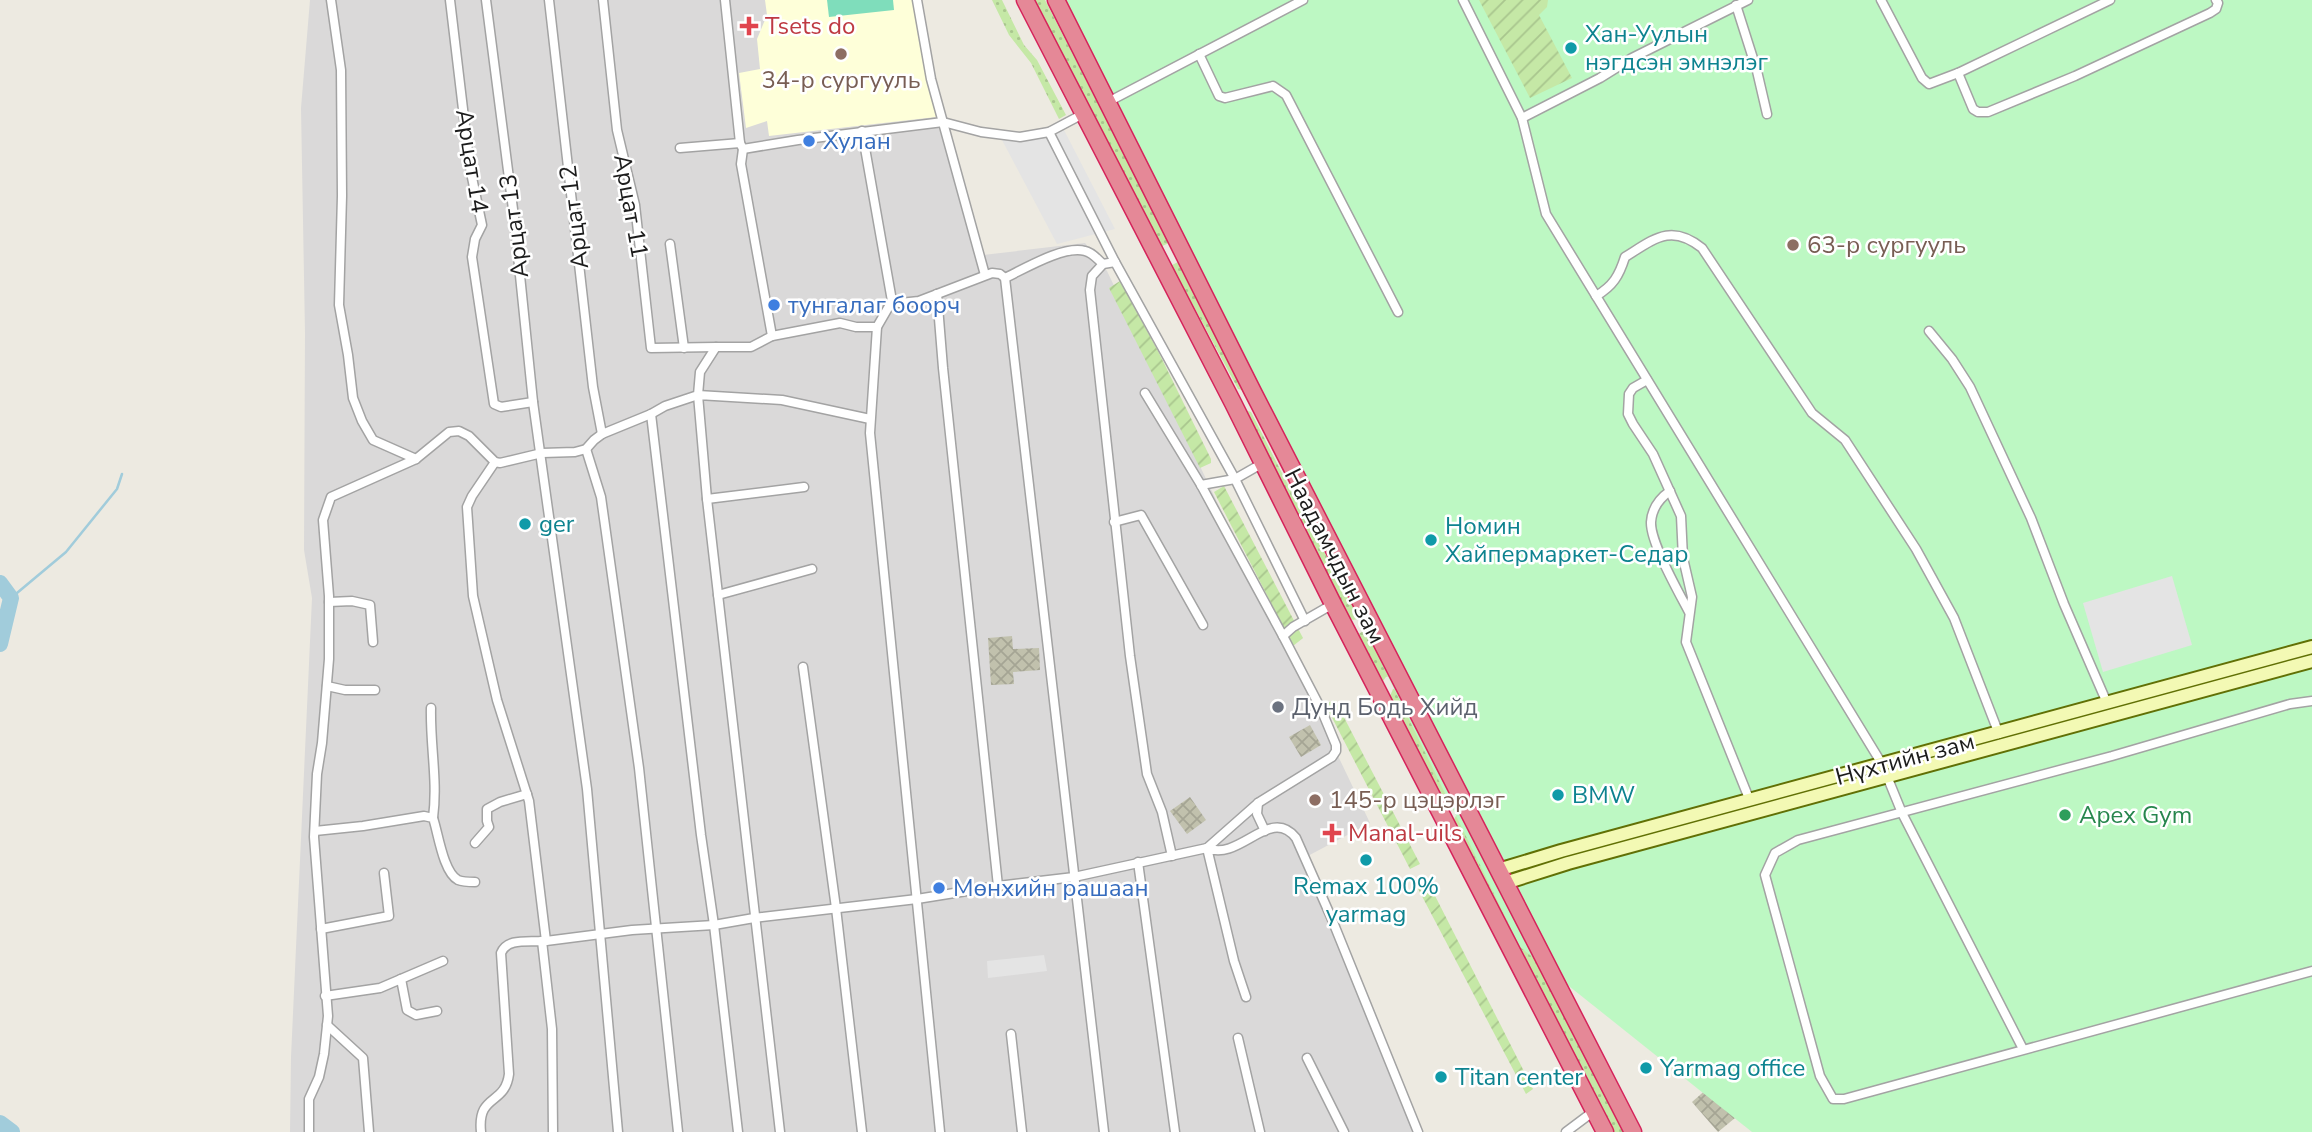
<svg xmlns="http://www.w3.org/2000/svg" width="2312" height="1132" viewBox="0 0 2312 1132" font-family="'Nunito Sans',sans-serif">
<defs>
<pattern id="construction-cross-hatch" width="8" height="8" patternUnits="userSpaceOnUse" patternTransform="scale(1.75)"><rect width="8" height="8" fill="#c1c1ad"/><path d="M0 0l8 8M0 8l8-8" fill="none" stroke="#a5a594"/></pattern>
<pattern id="grass-dots" width="8" height="8" patternUnits="userSpaceOnUse" patternTransform="scale(1.75)"><rect width="8" height="8" fill="#c5e8a6"/><path d="M2 2h.1M6 6h.1" fill="none" stroke="#a9c68e" stroke-width="1.8" stroke-linecap="round"/></pattern>
<pattern id="garden-furrows" width="10" height="10" patternUnits="userSpaceOnUse" patternTransform="scale(1.75)"><rect width="10" height="10" fill="#c5e8a6"/><path d="M-1 1l2-2M0 10L10 0M9 11l2-2" fill="none" stroke="#a9c68e"/></pattern>
</defs>
<rect width="100%" height="100%" fill="#edeae1"/>
<polygon fill="#dad9d9" points="310,0 894,0 983,255 1085,243 1107,271 1370,823 1304,858 1417,1132 290,1132 291,1057 312,598 304,550 305,333 301,108"/>
<polygon fill="#feffd9" points="765,0 913,0 936,117 769,136 767,121 746,128 739,73 760,69 757,39 767,15"/>
<g fill="url(#construction-cross-hatch)">
<polygon points="1012,636 1013,649 1039,648 1040,670 1013,672 1014,684 991,685 988,638"/>
<polygon points="1310,725 1321,745 1301,757 1289,737"/>
<polygon points="1190,797 1206,820 1187,834 1170,811"/>
<polygon points="1709,1087 1735,1118 1718,1132 1692,1102"/>
</g>
<g fill="url(#grass-dots)">
<polygon points="992,0 1002,0 1024,45 1037,60 1066,115 1059,119 1031,63 1009,35"/>
<polygon points="1033,0 1045,0 1169,243 1160,247"/>
<polygon points="1178,262 1244,386 1242,390 1238,389 1193,305 1170,266"/>
<polygon points="1245,410 1251,412 1314,536 1346,587 1360,616 1358,619 1353,620 1350,618 1244,413"/>
<polygon points="1366,630 1390,676 1386,677 1383,681 1358,634"/>
<polygon points="1393,689 1396,689 1447,795 1441,794 1439,791 1390,696"/>
<polygon points="1457,814 1462,815 1626,1132 1612,1132 1453,821"/>
</g>
<polygon fill="#bdf8c3" points="1058,0 2312,0 2312,1132 1752,1132 1520,947"/>
<g fill="url(#garden-furrows)">
<polygon points="1479,0 1548,0 1547,7 1539,15 1572,78 1530,98"/>
<polygon points="1120,281 1158,351 1211,459 1211,463 1200,468 1109,288"/>
<polygon points="1224,486 1303,638 1293,646 1214,492"/>
<polygon points="1335,700 1420,864 1410,869 1325,704"/>
<polygon points="1425,876 1533,1089 1526,1094 1414,881"/>
</g>
<polygon fill="#7fddbb" points="827,0 893,0 894,10 829,17"/>
<g fill="#e4e4e4">
<polygon points="1064,130 1115,229 1057,244 1002,140 1044,137"/>
<polygon points="2172,576 2192,645 2103,672 2083,603"/>
<polygon points="1044,955 1047,971 988,978 987,961"/>
</g>
<g fill="none" stroke-linecap="round" stroke-linejoin="round">
<polyline stroke="#a1ccdb" stroke-width="2.5" points="11,598 66,552 117,489 122,474"/>
<g stroke="#a1ccdb" stroke-width="16">
<polyline points="0,583 11,598 0,644"/>
<polyline points="0,1123 12,1132"/>
</g>
<defs>
<g id="street">
<polyline points="331,0 341,70 342,196 339,305 348,355 353,398 362,421 373,440 416,459"/>
<polyline points="450,0 470,168 482,225 475,239 472,257 494,404 501,407 533,402"/>
<polyline points="486,0 514,217 533,402 587,789 618,1132"/>
<polyline points="549,0 593,387 602,434"/>
<polyline points="603,0 617,130 635,205 651,348 716,347"/>
<polyline points="917,0 931,79 985,275"/>
<polyline points="1463,0 1522,118 1546,214 1882,764 1902,813 2023,1049"/>
<polyline points="1881,0 1922,78 1929,84 1958,73 2110,0"/>
<polyline points="1736,5 1757,71 1767,114"/>
<polyline points="1199,54 1219,96 1225,98 1273,86 1286,95 1398,312"/>
<polyline points="1958,73 1973,109 1978,112 1988,112 2075,76 2210,13 2216,9 2218,3 2216,0"/>
<polyline points="1106,103 1303,0"/>
<polyline points="1522,118 1600,78 1632,58 1748,0"/>
<polyline points="862,131 892,301 877,327 870,433 940,1132"/>
<polyline points="1049,132 1115,262 1235,479 1305,621"/>
<polyline points="680,148 740,143"/>
<polyline points="743,149 798,140 943,122 981,132 1020,137 1049,132 1083,114"/>
<polyline points="670,244 684,348"/>
<polyline points="1115,262 1103,264 1092,276 1090,290 1130,656 1147,774 1162,812 1172,856"/>
<polyline points="1005,278 1104,1132"/>
<path d="M 1005,278 C 1024,269 1064,245 1085,251 C 1092,252 1097,259 1103,264"/>
<polyline points="937,294 943,368 998,886"/>
<path d="M 1596,296 C 1613,286 1619,276 1625,257 C 1654,239 1671,223 1702,248 L 1812,413 L 1845,440 L 1916,549 L 1954,618 L 1999,734"/>
<polyline points="892,301 900,303 919,301 992,273 1000,274 1005,278"/>
<polyline points="1929,331 1952,359 1970,387 2031,518 2064,604 2107,703"/>
<polyline points="772,336 840,323 856,327 877,327"/>
<polyline points="1647,380 1633,388 1629,394 1628,414 1633,424 1653,454 1681,516 1683,558 1692,597 1686,642 1750,801"/>
<polyline points="651,414 701,835 714,925 738,1132"/>
<polyline points="586,449 601,497 639,768 678,1132"/>
<polyline points="495,462 472,496 467,507 473,596 497,700 529,801 546,941 542,941 552,1029 553,1132"/>
<polyline points="1201,485 1235,479 1263,463"/>
<path d="M 1670,491 C 1660,498 1652,508 1651,522 C 1650,542 1679,593 1689,612"/>
<polyline points="707,499 804,487"/>
<polyline points="1114,522 1141,515 1203,625"/>
<polyline points="718,595 812,569"/>
<polyline points="329,602 352,601 370,605 373,642"/>
<polyline points="1283,636 1293,627 1333,604"/>
<polyline points="803,667 836,908 862,1132"/>
<polyline points="327,686 345,690 375,690"/>
<polyline points="2312,701 2290,704 2112,756 1798,840 1775,853 1765,875 1820,1076 1833,1099 1844,1099 2312,971"/>
<path d="M 431,708 C 430,745 438,781 433,818"/>
<polyline points="1258,803 1257,814 1265,831"/>
<path d="M 315,831 L 363,826 L 424,816 L 433,818 C 438,832 443,872 458,880 C 463,882 470,882 475,882"/>
<polyline points="475,843 489,827 487,821 487,809 500,802 527,794"/>
<polyline points="1138,862 1175,1132"/>
<polyline points="321,929 389,916 384,873"/>
<polyline points="546,941 632,930 714,925 754,918 917,899 998,886 1074,877 1207,848 1258,803 1332,757 1336,751 1336,745 1321,709 1283,636 1201,485 1145,393"/>
<polyline points="401,979 407,1010 416,1015 437,1011"/>
<polyline points="325,996 380,988 443,961"/>
<path d="M 1246,997 L 1234,961 L 1207,848 C 1240,862 1270,805 1296,838 L 1331,917 L 1418,1132"/>
<polyline points="327,1025 363,1058 369,1132"/>
<polyline points="1011,1034 1022,1132"/>
<polyline points="1238,1038 1260,1132"/>
<polyline points="1307,1058 1344,1132"/>
<polyline points="309,1132 309,1099 319,1077 324,1054 328,1016 314,837 317,774 322,743 329,659 329,596 323,520 331,497 416,459 449,432 459,431 469,436 495,462 500,463 542,453 575,452 586,449 594,440 602,434 651,414 665,406 698,395 700,372 716,347 751,347 772,336 741,164 743,149 740,143 725,0"/>
<path d="M 481,1132 C 477,1093 505,1106 509,1074 L 501,953 C 507,938 527,942 542,941"/>
<polyline points="780,1132 707,499 698,395 782,400 870,419"/>
<polyline points="1566,1132 1594,1111"/>
</g>
<g id="secondary">
<polyline points="1498,870 1561,851 2312,647"/>
<polyline points="1505,883 1568,863 2312,661"/>
</g>
<g id="highway">
<polyline points="1025,0 1233,403 1333,604 1605,1132"/>
<polyline points="1056,0 1253,392 1633,1132"/>
</g>
</defs>
<use href="#street" stroke="#a3a3a3" stroke-width="11"/>
<use href="#secondary" stroke="#617005" stroke-width="16"/>
<use href="#highway" stroke="#d5245b" stroke-width="19"/>
<use href="#street" stroke="#fff" stroke-width="8"/>
<use href="#secondary" stroke="#f3f9b4" stroke-width="12"/>
<use href="#highway" stroke="#e58897" stroke-width="16"/>
</g>
<g fill="#e0444e" stroke="#fff" stroke-width="2.5">
<path d="M745.5 15.5h7v7h7v7h-7v7h-7v-7h-7v-7h7z"/>
<path d="M1328.5 822.5h7v7h7v7h-7v7h-7v-7h-7v-7h7z"/>
</g>
<g fill="#0f9aa8" stroke="#fff" stroke-width="2.5">
<circle cx="1571" cy="48" r="7"/>
<circle cx="525" cy="524" r="7"/>
<circle cx="1431" cy="540" r="7"/>
<circle cx="1558" cy="795" r="7"/>
<circle cx="1366" cy="860" r="7"/>
<circle cx="1646" cy="1068" r="7"/>
<circle cx="1441" cy="1077" r="7"/>
</g>
<g fill="#8d6e63" stroke="#fff" stroke-width="2.5">
<circle cx="841" cy="54" r="7"/>
<circle cx="1793" cy="245" r="7"/>
<circle cx="1315" cy="800" r="7"/>
</g>
<g fill="#3f7fe0" stroke="#fff" stroke-width="2.5">
<circle cx="809" cy="141" r="7"/>
<circle cx="774" cy="305" r="7"/>
<circle cx="939" cy="888" r="7"/>
</g>
<circle fill="#6b7280" stroke="#fff" stroke-width="2.5" cx="1278" cy="707" r="7"/>
<circle fill="#2e9e5b" stroke="#fff" stroke-width="2.5" cx="2065" cy="815" r="7"/>
<g text-anchor="middle" dominant-baseline="central" stroke-width="5" stroke-linejoin="round" paint-order="stroke">
<g font-size="24" fill="#be3a42" stroke="#fff" text-anchor="start">
<text x="765" y="26">Tsets do</text>
<text x="1348" y="833">Manal-uils</text>
</g>
<g font-size="24" fill="#0d838f" stroke="#fff" text-anchor="start">
<text x="1585" y="34">Хан-Уулын<tspan x="1585" dy="28">нэгдсэн эмнэлэг</tspan></text>
<text x="539" y="524">ger</text>
<text x="1445" y="526">Номин<tspan x="1445" dy="28">Хайпермаркет-Седар</tspan></text>
<text x="1572" y="795">BMW</text>
<text x="1366" y="886" text-anchor="middle">Remax 100%<tspan x="1366" dy="28">yarmag</tspan></text>
<text x="1660" y="1068">Yarmag office</text>
<text x="1455" y="1077">Titan center</text>
</g>
<g font-size="24" fill="#785e54" stroke="#fff" text-anchor="start">
<text x="841" y="80" text-anchor="middle">34-р сургууль</text>
<text x="1807" y="245">63-р сургууль</text>
<text x="1329" y="800">145-р цэцэрлэг</text>
</g>
<g font-size="24" fill="#366cbe" stroke="#fff" text-anchor="start">
<text x="823" y="141">Хулан</text>
<text x="788" y="305">тунгалаг боорч</text>
<text x="953" y="888">Мөнхийн рашаан</text>
</g>
<g font-size="24" fill="#1c1c1c" stroke="#fff">
<text transform="translate(472 161) rotate(81)">Арцат 14</text>
<text transform="translate(631 206) rotate(80)">Арцат 11</text>
<text transform="translate(574 217) rotate(-97)">Арцат 12</text>
<text transform="translate(514 226) rotate(-97)">Арцат 13</text>
<text transform="translate(1335 556) rotate(63)">Наадамчдын зам</text>
<text transform="translate(1905 759) rotate(-15)">Нүхтийн зам</text>
</g>
<g font-size="24" fill="#5b616d" stroke="#fff" text-anchor="start">
<text x="1292" y="707">Дунд Бодь Хийд</text>
</g>
<g font-size="24" fill="#27864d" stroke="#fff" text-anchor="start">
<text x="2079" y="815">Apex Gym</text>
</g>
</g>
</svg>
